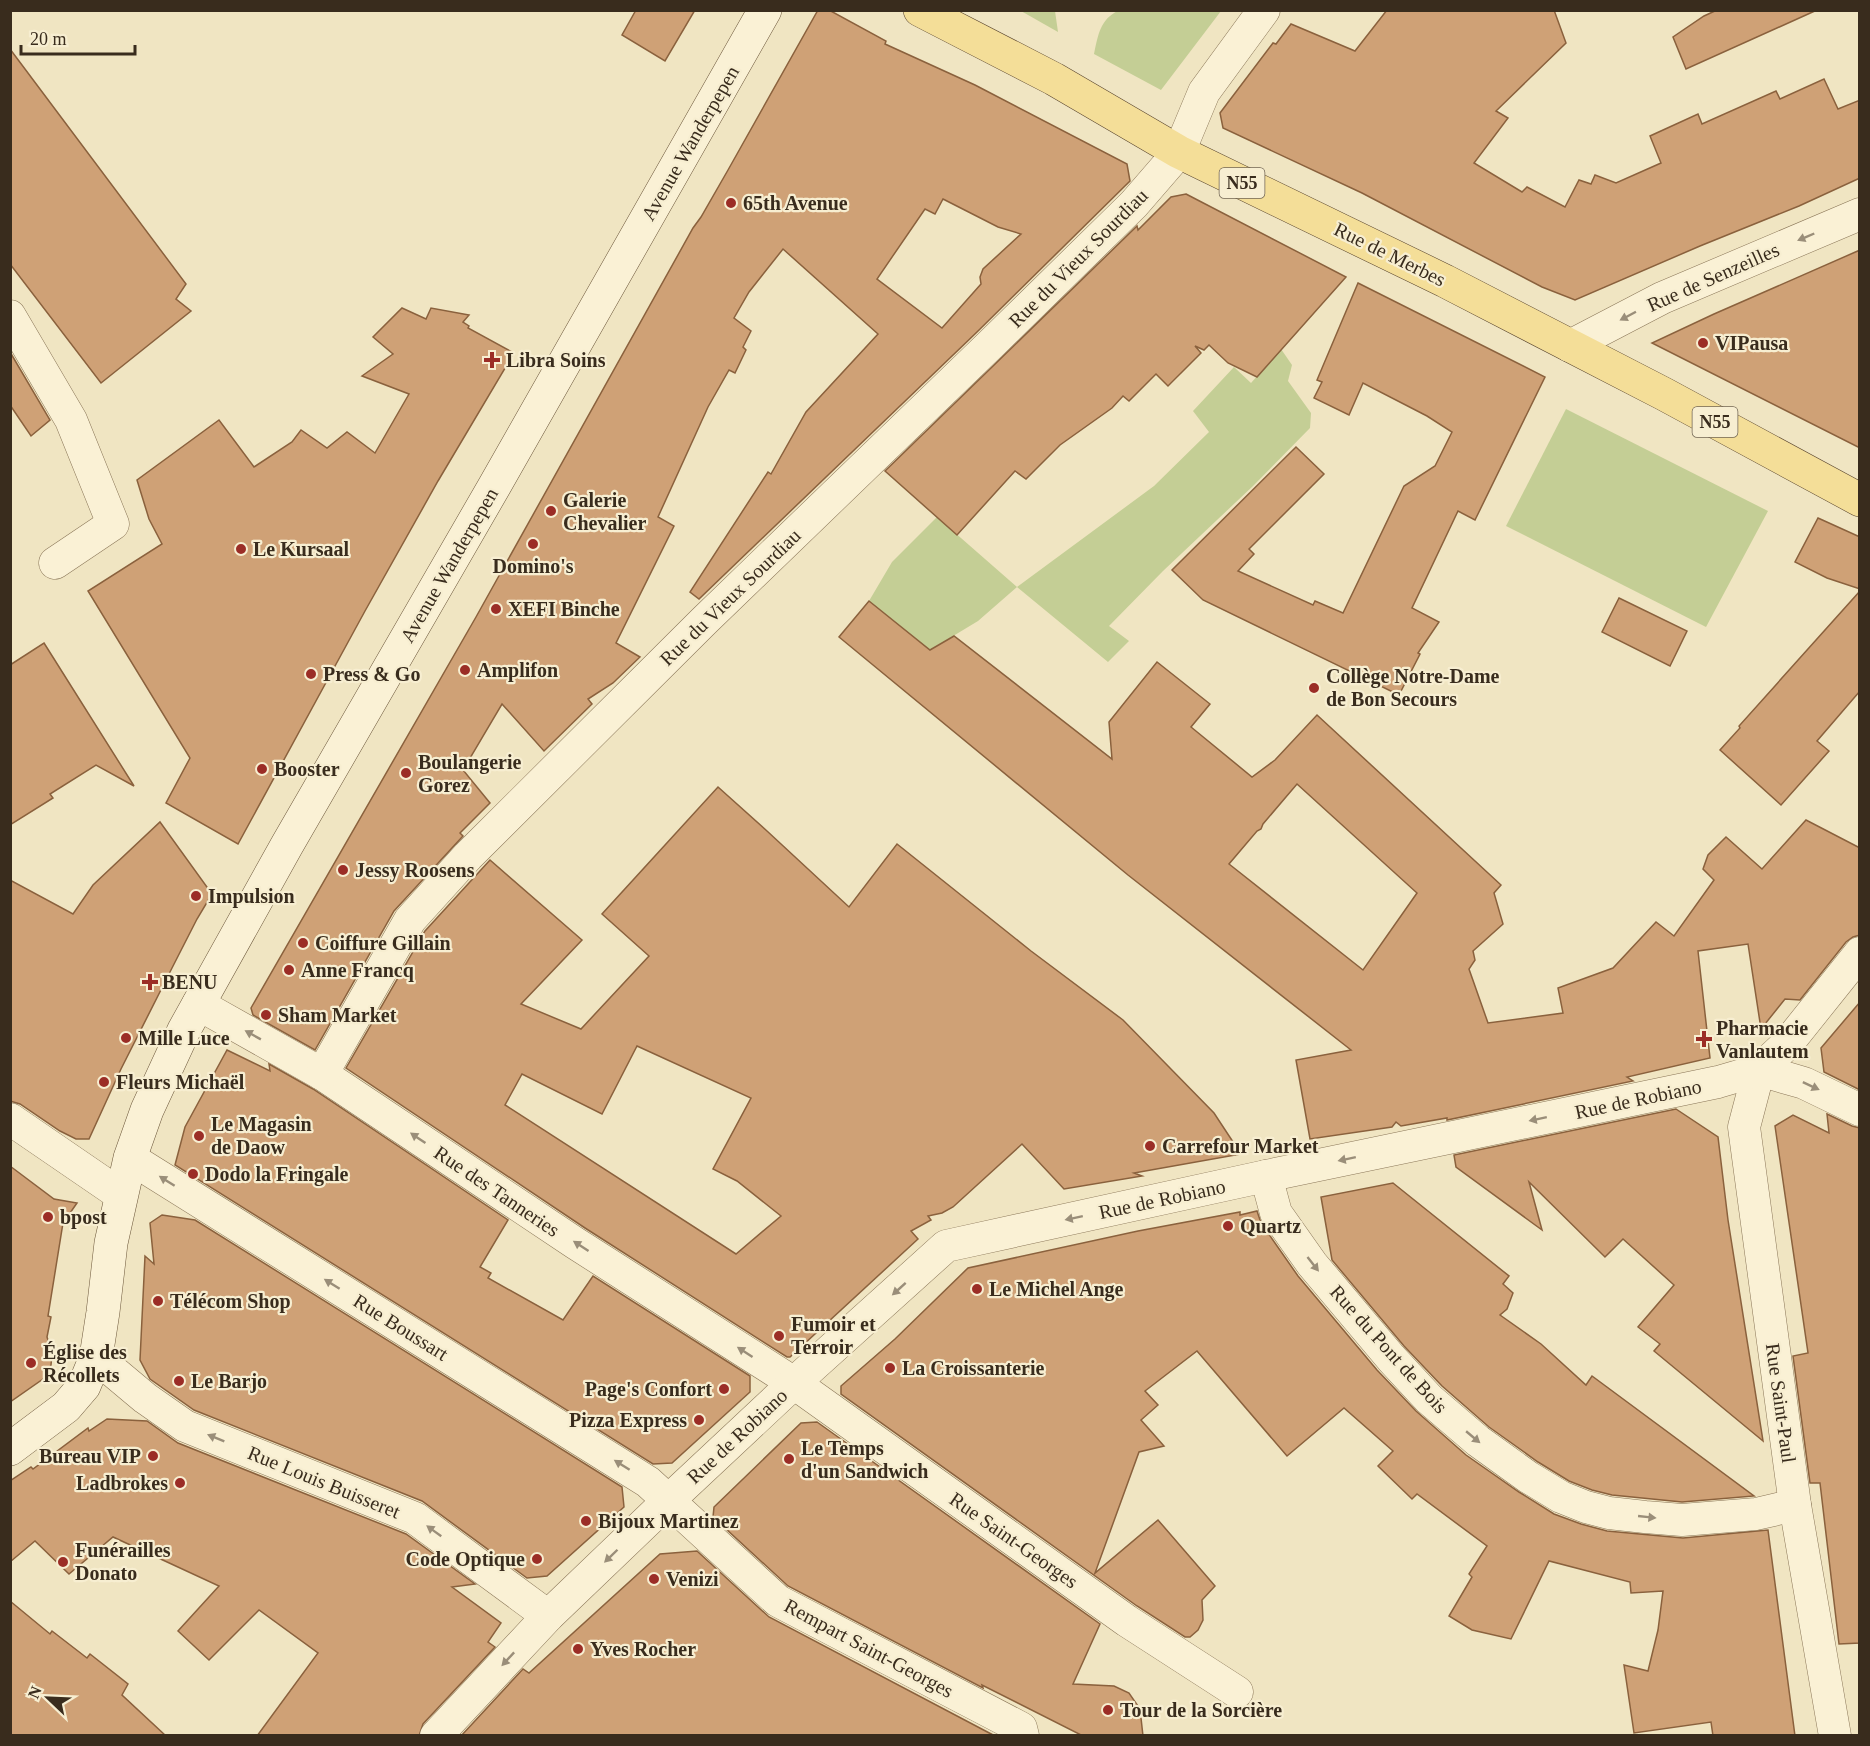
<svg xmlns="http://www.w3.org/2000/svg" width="1870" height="1746" viewBox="0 0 1870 1746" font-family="Georgia,serif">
<rect width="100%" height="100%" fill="#f0e5c2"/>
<g fill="#c4ce95">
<polygon points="1021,11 1055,11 1058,32"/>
<path d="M 1118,11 L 1118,10 L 1221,11 L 1161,90 L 1094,54 C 1098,36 1100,19 1118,11 Z"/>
<polygon points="1281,349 1292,365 1288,381 1311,413 1310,428 1253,486 1163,571 1109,626 1129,641 1108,662 1017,587 978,621 930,650 869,601 892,562 937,517 1017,587 1154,486 1209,432 1193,411 1234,367 1251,383"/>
<polygon points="1566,409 1768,511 1706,627 1506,526"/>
</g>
<g fill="#cfa176" stroke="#8a613d" stroke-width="1.5" fill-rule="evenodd">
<polygon points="636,10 695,10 665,61 622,35"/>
<path d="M 818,10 L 829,10 L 886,41 L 885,44 L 975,85 L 1127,164 L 1130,181 L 977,332 L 699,599 L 690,592 L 768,472 L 771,474 L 806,412 L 878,334 L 783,249 L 749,292 L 734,318 L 751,331 L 743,347 L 746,350 L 735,373 L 729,370 L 708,407 L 658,517 L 674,526 L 616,643 L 640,657 L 613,683 L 588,699 L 592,704 L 544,751 L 502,704 L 463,770 L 490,803 L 460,833 L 463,836 L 394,911 L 315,1050 L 253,1015 L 251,1008 L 476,617 L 693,228 L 701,217 L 728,170 ZM 943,199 L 998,227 L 1021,234 L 983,269 L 980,277 L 981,284 L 942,328 L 877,279 L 925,209 L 935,214 Z"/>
<polygon points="1387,10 1554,10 1566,43 1496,111 1508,118 1474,163 1522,192 1527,187 1565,207 1579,180 1591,184 1595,175 1616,183 1661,163 1650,136 1698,114 1702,124 1776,91 1780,99 1824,79 1838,109 1860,100 1860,178 1799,206 1700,246 1575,300 1542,287 1362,193 1223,128 1220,113 1273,43 1276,44 1291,24 1355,51"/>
<polygon points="1717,10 1817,10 1686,69 1673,37 1704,16"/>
<polygon points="10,49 186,284 176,299 191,311 101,383 10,264"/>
<polygon points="1186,194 1346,277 1257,377 1228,363 1209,345 1204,350 1195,346 1201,353 1168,386 1156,374 1129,401 1123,396 1112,408 1060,445 1026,479 1015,471 957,535 885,471 1137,226 1138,230 1171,197"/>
<polygon points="1860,250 1860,448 1652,343 1714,314"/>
<polygon points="1358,283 1545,377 1475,520 1458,511 1412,608 1439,622 1418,653 1420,654 1399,695 1203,600 1172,570 1296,447 1324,474 1249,549 1254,554 1238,571 1313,605 1315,601 1343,613 1404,486 1435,466 1452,432 1427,416 1363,383 1349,415 1314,398 1322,382 1317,380"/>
<polygon points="402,308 426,319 431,308 469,315 463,322 469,326 468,328 514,353 438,481 365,611 238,844 166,803 190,758 88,591 162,544 149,519 137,480 219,420 254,467 292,442 301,430 327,448 347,432 375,453 409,394 362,376 393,354 373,337"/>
<polygon points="10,352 50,420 31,436 10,405"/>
<polygon points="1818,518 1860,537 1860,589 1827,578 1795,562"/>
<polygon points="1860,591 1860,691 1817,741 1829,751 1781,805 1720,750 1740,728 1739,726"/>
<polygon points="1619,598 1687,631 1670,666 1602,632"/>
<path d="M 869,601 L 930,650 L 954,636 L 1112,759 L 1109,722 L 1157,662 L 1210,704 L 1191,727 L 1252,777 L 1275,760 L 1317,715 L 1501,885 L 1494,893 L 1503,924 L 1473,951 L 1475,960 L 1469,969 L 1488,1023 L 1563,1013 L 1558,988 L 1613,968 L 1656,922 L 1674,936 L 1714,880 L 1703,869 L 1708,855 L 1726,837 L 1762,869 L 1806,820 L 1860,848 L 1860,935 L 1853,937 L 1846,942 L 1800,1000 L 1785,999 L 1761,1029 L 1748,944 L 1698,951 L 1710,1058 L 1627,1077 L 1633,1081 L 1447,1120 L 1447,1118 L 1401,1126 L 1396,1122 L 1392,1127 L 1310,1139 L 1296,1060 L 1351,1050 L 1128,875 L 839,637 ZM 1297,784 L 1417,893 L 1363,970 L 1229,864 L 1257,831 L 1261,829 L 1263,824 Z"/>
<polygon points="44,643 134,786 96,765 50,794 53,798 10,825 10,665"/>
<path d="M 718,787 L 767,831 L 849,907 L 897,844 L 1031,951 L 1123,1020 L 1214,1113 L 1241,1154 L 1134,1173 L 1142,1176 L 1064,1189 L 1022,1144 L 953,1207 L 942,1213 L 928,1216 L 931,1220 L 911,1231 L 918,1239 L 790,1357 L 787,1357 L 585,1228 L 346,1068 L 425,931 L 490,860 L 582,940 L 521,1004 L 581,1029 L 649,956 L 602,914 ZM 637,1046 L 751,1098 L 713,1169 L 737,1181 L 781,1216 L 736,1254 L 505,1105 L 522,1074 L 602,1114 Z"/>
<polygon points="160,822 212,894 197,919 172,968 121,1069 89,1139 76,1139 60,1131 20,1104 10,1101 10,880 73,914 93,885"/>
<polygon points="1860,1002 1860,1090 1824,1072 1821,1048"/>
<polygon points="227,1050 270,1071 269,1064 313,1089 508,1220 480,1267 491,1273 488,1278 563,1320 593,1276 750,1376 750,1392 672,1463 653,1464 175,1165 185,1127"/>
<polygon points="1676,1109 1718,1137 1728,1220 1763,1441 1654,1351 1660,1344 1638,1327 1674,1285 1623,1239 1605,1257 1529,1182 1542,1230 1456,1167 1454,1155"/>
<polygon points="1827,1114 1852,1126 1860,1128 1860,1643 1839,1644 1820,1483 1810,1483 1793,1356 1808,1353 1775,1126 1793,1115 1829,1133"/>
<polygon points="10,1166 54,1199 77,1203 63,1223 48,1316 51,1317 47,1337 52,1353 51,1365 43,1379 10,1402"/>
<polygon points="1393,1183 1509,1276 1503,1284 1513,1293 1507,1309 1500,1315 1541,1344 1586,1385 1592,1376 1754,1496 1682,1502 1612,1495 1592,1490 1569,1481 1538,1462 1489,1427 1442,1386 1404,1346 1332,1260 1321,1197"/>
<polygon points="1257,1211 1261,1223 1298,1276 1377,1370 1416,1411 1466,1455 1519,1492 1554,1514 1581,1524 1607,1531 1683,1538 1768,1530 1795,1736 1713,1736 1711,1722 1634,1733 1624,1665 1648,1671 1658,1630 1663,1591 1631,1593 1630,1582 1549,1561 1511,1639 1472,1630 1449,1616 1472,1577 1469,1574 1487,1546 1417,1494 1412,1499 1378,1466 1393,1451 1344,1408 1287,1456 1197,1351 1145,1391 1158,1405 1141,1420 1164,1446 1139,1452 1095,1573 1158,1520 1215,1586 1202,1600 1203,1620 1198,1630 1190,1637 1185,1637 1137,1606 841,1394 841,1386 895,1339 968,1268 1138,1231 1240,1212 1240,1215"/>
<polygon points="162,1215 195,1220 622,1487 624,1507 547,1576 527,1578 422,1501 194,1410 150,1379 140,1360 145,1256 154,1264 150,1223"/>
<polygon points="107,1419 147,1421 178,1443 406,1534 475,1584 452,1587 501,1623 488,1642 495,1647 423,1724 419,1736 257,1736 318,1653 259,1610 209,1660 178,1631 219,1586 113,1537 69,1574 35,1541 10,1562 10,1481 31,1467 33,1469 88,1428 89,1431"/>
<polygon points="817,1422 1100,1624 1073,1684 1114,1686 1129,1693 1140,1709 1143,1736 1083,1736 982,1685 983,1688 788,1586 713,1517 714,1507 801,1423"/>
<polygon points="697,1551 769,1617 995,1736 461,1736 523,1669 529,1673 660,1554"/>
<polygon points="10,1601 50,1634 52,1631 87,1658 90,1654 128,1684 122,1695 166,1736 10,1736"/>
</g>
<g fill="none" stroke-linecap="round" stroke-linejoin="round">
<defs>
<g id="street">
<polyline points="10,316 71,420 113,524 55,563"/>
<polyline points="1570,346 1662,298 1860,214"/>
<polyline points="198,1004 322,1074 575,1243 794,1383 1127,1621 1237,1692"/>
<polyline points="1759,1070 1744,1127 1795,1505 1835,1736"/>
<polyline points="1759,1070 1804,1083 1860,1110"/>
<polyline points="322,1074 410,920 468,856 704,621 990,345 1134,204 1179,152 1204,92 1264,10"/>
<polyline points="10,1119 121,1195"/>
<polyline points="130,1158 648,1482 778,1601 1021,1728 1023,1736"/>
<polyline points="1266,1176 1276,1213 1312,1264 1391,1358 1429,1399 1478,1441 1528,1477 1561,1497 1586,1507 1609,1513 1645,1517 1682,1520 1756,1514 1795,1505"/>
<polyline points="96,1357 145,1398 185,1426 415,1518 548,1616"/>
<polyline points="436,1736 548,1616 668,1501 794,1383 946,1246 1266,1176 1718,1082 1759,1070 1788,1043 1860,953"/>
</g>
<polyline id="secondary" points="10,1449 66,1407 84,1386 96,1357 103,1312 111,1243 130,1158 147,1110 184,1030 287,845 495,485 765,10"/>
<polyline id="primary" points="920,10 1054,79 1179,152 1445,281 1664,394 1860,500"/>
</defs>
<use href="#street" stroke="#8a7658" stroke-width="33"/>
<use href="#secondary" stroke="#6c573b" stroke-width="34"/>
<use href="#primary" stroke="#57432d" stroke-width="34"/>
<use href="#street" stroke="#faf1d5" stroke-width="32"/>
<use href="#secondary" stroke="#faf1d5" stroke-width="33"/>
<use href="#primary" stroke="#f4de98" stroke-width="33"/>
</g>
<defs><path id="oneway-solid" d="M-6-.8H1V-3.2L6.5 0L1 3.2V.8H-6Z" transform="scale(1.5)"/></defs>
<g fill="#9a8e79">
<use href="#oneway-solid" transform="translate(1806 237) rotate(157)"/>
<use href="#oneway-solid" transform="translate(1628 316) rotate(152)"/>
<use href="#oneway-solid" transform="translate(253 1035) rotate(-151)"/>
<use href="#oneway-solid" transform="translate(1811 1086) rotate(25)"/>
<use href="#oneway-solid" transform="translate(1538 1119) rotate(168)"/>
<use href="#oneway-solid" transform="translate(418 1138) rotate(-146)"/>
<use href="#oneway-solid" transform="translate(1347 1159) rotate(168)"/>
<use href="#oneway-solid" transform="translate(167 1181) rotate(-148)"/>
<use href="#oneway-solid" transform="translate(1074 1218) rotate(168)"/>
<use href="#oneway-solid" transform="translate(581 1246) rotate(-147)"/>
<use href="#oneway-solid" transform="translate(1313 1264) rotate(52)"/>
<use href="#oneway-solid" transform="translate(332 1284) rotate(-148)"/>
<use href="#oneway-solid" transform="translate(899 1289) rotate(138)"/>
<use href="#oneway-solid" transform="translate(745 1352) rotate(-147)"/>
<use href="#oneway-solid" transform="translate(1473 1437) rotate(40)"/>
<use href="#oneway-solid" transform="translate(216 1438) rotate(-158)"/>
<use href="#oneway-solid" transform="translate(622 1465) rotate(-148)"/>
<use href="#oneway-solid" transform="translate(1647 1517) rotate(6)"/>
<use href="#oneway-solid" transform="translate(434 1531) rotate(-144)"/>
<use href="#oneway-solid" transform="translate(611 1556) rotate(136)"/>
<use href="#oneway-solid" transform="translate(508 1659) rotate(133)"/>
</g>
<g fill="#9b2d26" stroke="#f7eed1" stroke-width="2">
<circle cx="731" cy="203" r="6"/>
<circle cx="1703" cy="343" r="6"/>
<path d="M489 351h6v6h6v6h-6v6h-6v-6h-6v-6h6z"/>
<circle cx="551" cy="511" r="6"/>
<circle cx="533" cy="544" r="6"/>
<circle cx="241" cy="549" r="6"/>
<circle cx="496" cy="609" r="6"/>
<circle cx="465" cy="670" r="6"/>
<circle cx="311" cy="674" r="6"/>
<circle cx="1314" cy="688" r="6"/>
<circle cx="262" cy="769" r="6"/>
<circle cx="406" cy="773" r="6"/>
<circle cx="343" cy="870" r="6"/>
<circle cx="196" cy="896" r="6"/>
<circle cx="303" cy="943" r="6"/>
<circle cx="289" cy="970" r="6"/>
<path d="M147 973h6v6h6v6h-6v6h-6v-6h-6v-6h6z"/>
<circle cx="266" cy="1015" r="6"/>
<circle cx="126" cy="1038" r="6"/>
<path d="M1701 1030h6v6h6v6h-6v6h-6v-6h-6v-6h6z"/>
<circle cx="104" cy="1082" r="6"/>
<circle cx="199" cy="1136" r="6"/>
<circle cx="1150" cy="1146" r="6"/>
<circle cx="193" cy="1174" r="6"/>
<circle cx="48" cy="1217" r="6"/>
<circle cx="1228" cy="1226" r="6"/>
<circle cx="977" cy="1289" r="6"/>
<circle cx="158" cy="1301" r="6"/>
<circle cx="779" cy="1336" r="6"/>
<circle cx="31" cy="1363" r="6"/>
<circle cx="890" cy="1368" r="6"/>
<circle cx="179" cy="1381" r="6"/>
<circle cx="724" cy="1389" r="6"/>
<circle cx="699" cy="1420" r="6"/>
<circle cx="153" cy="1456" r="6"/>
<circle cx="789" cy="1459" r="6"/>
<circle cx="180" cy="1483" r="6"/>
<circle cx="586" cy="1521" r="6"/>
<circle cx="537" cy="1559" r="6"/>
<circle cx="63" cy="1562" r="6"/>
<circle cx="654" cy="1579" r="6"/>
<circle cx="578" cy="1649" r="6"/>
<circle cx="1108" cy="1710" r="6"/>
</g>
<g text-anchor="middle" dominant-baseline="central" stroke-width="4.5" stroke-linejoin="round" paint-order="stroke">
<g fill="#f7eed1" stroke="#726653" stroke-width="1.5">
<rect x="1219.5" y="168" width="45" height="30" rx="4.5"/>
<rect x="1692.5" y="407" width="45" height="30" rx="4.5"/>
</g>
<g font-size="18" font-weight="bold" fill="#392c1d">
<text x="1242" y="183">N55</text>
<text x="1715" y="422">N55</text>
</g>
<g font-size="20" fill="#392c1d" stroke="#f7eed1">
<text transform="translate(690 143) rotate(-60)">Avenue Wanderpepen</text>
<text transform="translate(1390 254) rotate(26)">Rue de Merbes</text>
<text transform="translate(1078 258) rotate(-45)">Rue du Vieux Sourdiau</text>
<text transform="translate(1713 277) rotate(-24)">Rue de Senzeilles</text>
<text transform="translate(449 565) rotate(-60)">Avenue Wanderpepen</text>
<text transform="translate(730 597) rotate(-44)">Rue du Vieux Sourdiau</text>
<text transform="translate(1638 1099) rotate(-12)">Rue de Robiano</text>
<text transform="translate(497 1191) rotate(34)">Rue des Tanneries</text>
<text transform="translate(1162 1199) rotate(-12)">Rue de Robiano</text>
<text transform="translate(401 1327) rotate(32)">Rue Boussart</text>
<text transform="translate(1389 1349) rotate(48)">Rue du Pont de Bois</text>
<text transform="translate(1781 1403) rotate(82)">Rue Saint-Paul</text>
<text transform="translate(737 1436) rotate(-43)">Rue de Robiano</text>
<text transform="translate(324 1482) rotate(22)">Rue Louis Buisseret</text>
<text transform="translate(1014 1540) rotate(35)">Rue Saint-Georges</text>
<text transform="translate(869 1648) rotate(28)">Rempart Saint-Georges</text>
</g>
<g font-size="20" font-weight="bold" fill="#392c1d" stroke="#f7eed1" text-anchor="start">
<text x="743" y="203">65th Avenue</text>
<text x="1715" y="343">VIPausa</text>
<text x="506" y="360">Libra Soins</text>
<text x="563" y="500">Galerie<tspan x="563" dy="23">Chevalier</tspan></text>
<text x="253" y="549">Le Kursaal</text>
<text x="533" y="566" text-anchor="middle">Domino's</text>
<text x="508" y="609">XEFI Binche</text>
<text x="477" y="670">Amplifon</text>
<text x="323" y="674">Press &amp; Go</text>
<text x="1326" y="676">Collège Notre-Dame<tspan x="1326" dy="23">de Bon Secours</tspan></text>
<text x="418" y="762">Boulangerie<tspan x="418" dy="23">Gorez</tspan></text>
<text x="274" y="769">Booster</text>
<text x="355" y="870">Jessy Roosens</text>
<text x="208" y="896">Impulsion</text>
<text x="315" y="943">Coiffure Gillain</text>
<text x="301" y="970">Anne Francq</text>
<text x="162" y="982">BENU</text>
<text x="278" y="1015">Sham Market</text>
<text x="1716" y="1028">Pharmacie<tspan x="1716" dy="23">Vanlautem</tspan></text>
<text x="138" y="1038">Mille Luce</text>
<text x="116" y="1082">Fleurs Michaël</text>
<text x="211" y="1124">Le Magasin<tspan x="211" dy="23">de Daow</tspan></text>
<text x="1162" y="1146">Carrefour Market</text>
<text x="205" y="1174">Dodo la Fringale</text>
<text x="60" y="1217">bpost</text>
<text x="1240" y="1226">Quartz</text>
<text x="989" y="1289">Le Michel Ange</text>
<text x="170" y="1301">Télécom Shop</text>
<text x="791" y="1324">Fumoir et<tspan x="791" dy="23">Terroir</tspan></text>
<text x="43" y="1352">Église des<tspan x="43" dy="23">Récollets</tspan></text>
<text x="902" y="1368">La Croissanterie</text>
<text x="191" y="1381">Le Barjo</text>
<text x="712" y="1389" text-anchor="end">Page's Confort</text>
<text x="687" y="1420" text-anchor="end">Pizza Express</text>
<text x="801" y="1448">Le Temps<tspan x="801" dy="23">d'un Sandwich</tspan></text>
<text x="141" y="1456" text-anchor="end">Bureau VIP</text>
<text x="168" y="1483" text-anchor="end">Ladbrokes</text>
<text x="598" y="1521">Bijoux Martinez</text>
<text x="75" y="1550">Funérailles<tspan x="75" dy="23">Donato</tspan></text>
<text x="525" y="1559" text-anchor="end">Code Optique</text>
<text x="666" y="1579">Venizi</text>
<text x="590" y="1649">Yves Rocher</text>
<text x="1120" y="1710">Tour de la Sorcière</text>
</g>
</g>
<rect width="1870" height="1746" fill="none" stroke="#392c1d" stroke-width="24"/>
<g transform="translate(48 1698) rotate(293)" stroke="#f7eed1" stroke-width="4.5" paint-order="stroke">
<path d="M0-4.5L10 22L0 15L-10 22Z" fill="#392c1d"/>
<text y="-9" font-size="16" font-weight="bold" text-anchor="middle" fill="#392c1d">N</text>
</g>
<path d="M21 45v9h114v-9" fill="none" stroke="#392c1d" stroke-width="3"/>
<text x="30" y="45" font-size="18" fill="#392c1d" stroke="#f7eed1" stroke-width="4.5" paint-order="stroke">20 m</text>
</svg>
